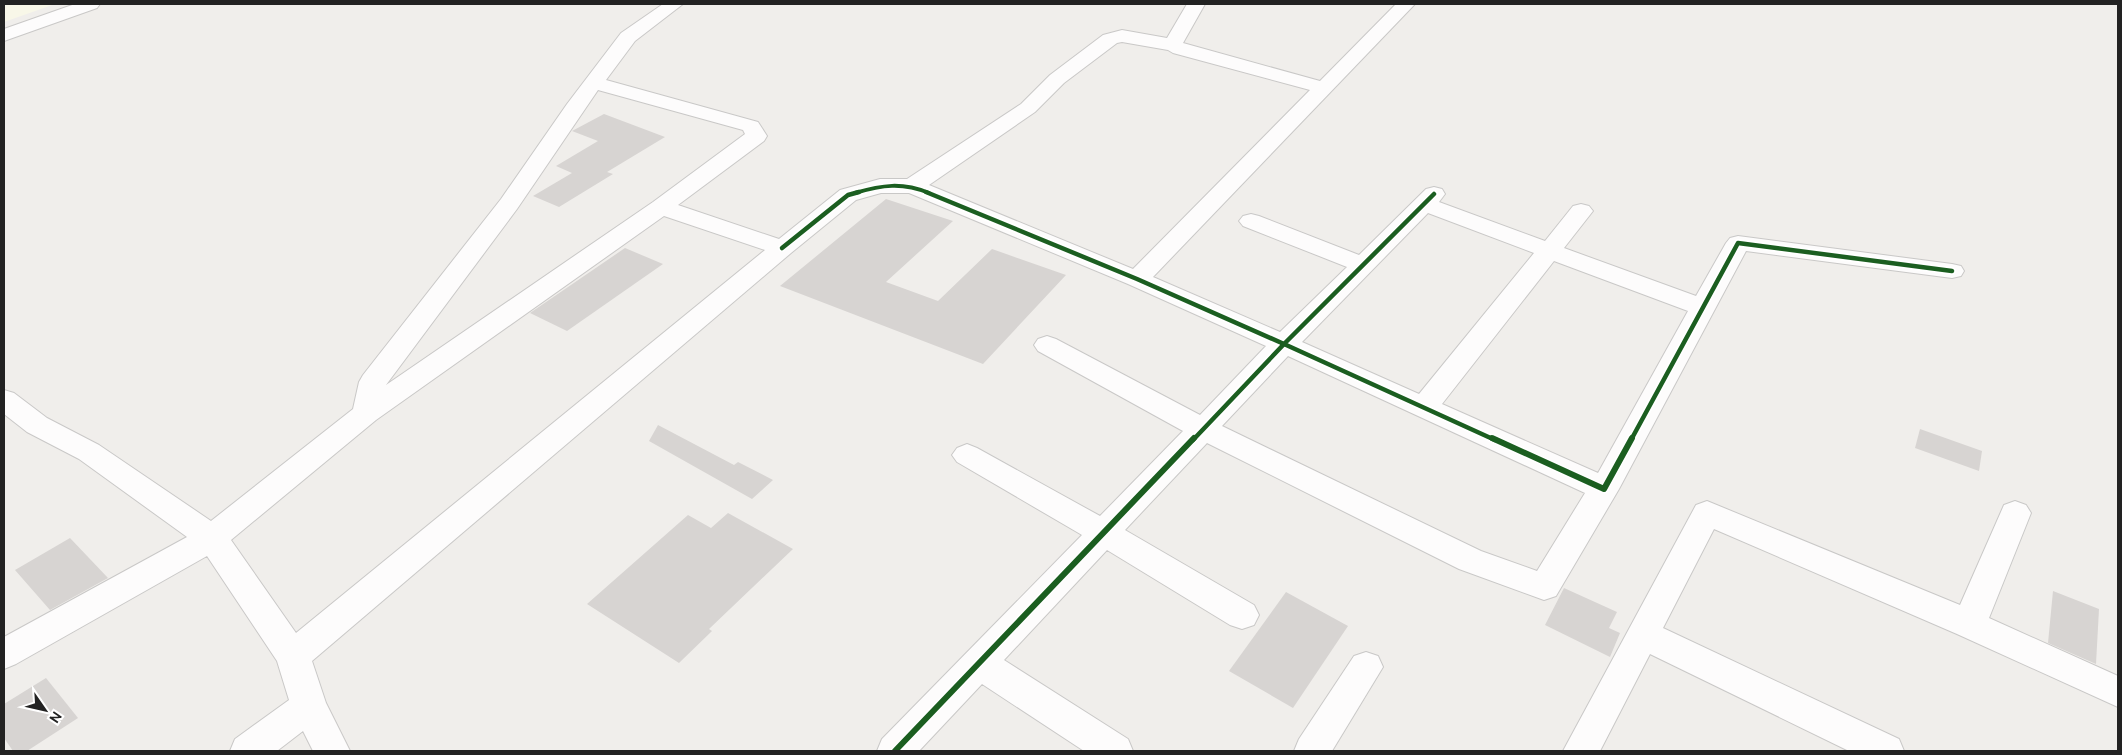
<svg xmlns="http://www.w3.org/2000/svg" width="2122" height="755" viewBox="0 0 2122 755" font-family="Ubuntu,sans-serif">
<rect width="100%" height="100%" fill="#f0eeeb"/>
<polygon fill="#f8f7e8" points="4,4 55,4 4,22"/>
<g fill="#d7d4d2">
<polygon points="604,114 665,137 607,172 613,174 559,207 533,196 572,173 556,166 598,141 572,131"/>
<polygon points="886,199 953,221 886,282 938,301 992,249 1066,275 983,364 780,286"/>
<polygon points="625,248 663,264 567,331 530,313"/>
<polygon points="658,425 734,465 738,462 773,480 752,499 649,441"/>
<polygon points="1920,429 1982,451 1979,471 1915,448"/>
<polygon points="728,513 793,549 709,629 712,631 679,663 587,604 688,515 711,528"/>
<polygon points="70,538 108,578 50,610 15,570"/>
<polygon points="1564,588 1617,612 1609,628 1620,633 1610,657 1545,625"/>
<polygon points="2053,591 2099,609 2096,664 2048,643"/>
<polygon points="1286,592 1348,626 1293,708 1229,671"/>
<polygon points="46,678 78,718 27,751 13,751 4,738 4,704"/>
</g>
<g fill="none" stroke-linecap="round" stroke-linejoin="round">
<defs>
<g id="minor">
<polygon points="75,4 100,4 97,8 4,41 4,29"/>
<path d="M 663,4 L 683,4 L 635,41 L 606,80 L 758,122 L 767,136 L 764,141 L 678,205 L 779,239 L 840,190 L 880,179 L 907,179 L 1021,104 L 1050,75 L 1103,35 L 1122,30 L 1167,38 L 1187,4 L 1205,4 L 1183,43 L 1320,81 L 1396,4 L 1415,4 L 1153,277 L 1280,332 L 1347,267 L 1243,226 L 1239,221 L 1243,216 L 1251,214 L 1259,216 L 1359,255 L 1426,189 L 1434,187 L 1442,189 L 1445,194 L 1439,202 L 1545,241 L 1573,206 L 1581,204 L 1589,206 L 1593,211 L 1564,248 L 1696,296 L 1726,243 L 1730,238 L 1738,236 L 1952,264 L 1961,266 L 1964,271 L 1961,276 L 1952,278 L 1746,251 L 1619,489 L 1556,596 L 1544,600 L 1459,569 L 1207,443 L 1125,530 L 1254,605 L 1259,615 L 1254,625 L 1242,629 L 1230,625 L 1107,550 L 1004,660 L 1128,739 L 1133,751 L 1084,751 L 982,684 L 919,751 L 877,751 L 882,739 L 1082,535 L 957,462 L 952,455 L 957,448 L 967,444 L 977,448 L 1100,516 L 1183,431 L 1038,351 L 1034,345 L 1038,339 L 1047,336 L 1056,339 L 1200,415 L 1266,346 L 1128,284 L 909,193 L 881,193 L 856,200 L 791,253 L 312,661 L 326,703 L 350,751 L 313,751 L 303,731 L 277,751 L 230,751 L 235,739 L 289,700 L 277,661 L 207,556 L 16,664 L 4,669 L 4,637 L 187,537 L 79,459 L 27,432 L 4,414 L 4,390 L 14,393 L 47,418 L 99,445 L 211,521 L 353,409 L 359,382 L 363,375 L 501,199 L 567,104 L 621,33 ZM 1122,42 L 1168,50 L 1173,53 L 1310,90 L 1133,269 L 929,185 L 1035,112 L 1064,83 L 1117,43 ZM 598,90 L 743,130 L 745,134 L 653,202 L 386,385 L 517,209 ZM 1428,213 L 1534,253 L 1419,394 L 1302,342 ZM 664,216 L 765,250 L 296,633 L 231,540 L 376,420 ZM 1554,261 L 1688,311 L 1598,473 L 1442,404 ZM 1288,356 L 1585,493 L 1537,571 L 1481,551 L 1222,426 Z"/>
<polygon points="1707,501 1960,605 2004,505 2015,501 2026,505 2031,513 1989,618 2118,676 2118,707 1957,634 1714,529 1663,628 1899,739 1904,751 1849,751 1650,654 1600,751 1563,751 1696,505"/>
<polygon points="1366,652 1378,656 1383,667 1332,751 1294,751 1299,739 1354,656"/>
</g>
</defs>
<use href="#minor" stroke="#c9c8c7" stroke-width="2"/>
<use href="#minor" fill="#fdfcfc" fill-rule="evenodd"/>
<defs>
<path id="cycleway-far2" d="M 855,193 C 882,185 902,182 929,193"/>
<g id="cycleway-far1">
<polyline points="926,192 1137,279 1284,344 1193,440"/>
<polyline points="1434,194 1284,344 1495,440"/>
<polyline points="782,248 848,195 859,192"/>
<polyline points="1631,440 1738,243 1952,271"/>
</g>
<g id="cycleway">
<polyline points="1492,438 1604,489 1632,438"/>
<polyline points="895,751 1194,438"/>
</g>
</defs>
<use href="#cycleway-far2" stroke="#fff" stroke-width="6"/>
<use href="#cycleway-far1" stroke="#fff" stroke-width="8"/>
<use href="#cycleway" stroke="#fff" stroke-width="9"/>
<use href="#cycleway-far2" stroke="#1b5e20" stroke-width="4"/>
<use href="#cycleway-far1" stroke="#1b5e20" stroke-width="4.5"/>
<use href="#cycleway" stroke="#1b5e20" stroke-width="6"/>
</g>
<rect width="2122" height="755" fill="none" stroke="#222222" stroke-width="10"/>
<g transform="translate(45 710) rotate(124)" stroke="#ffffff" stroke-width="4" paint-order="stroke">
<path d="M0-4L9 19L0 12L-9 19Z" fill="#222222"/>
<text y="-8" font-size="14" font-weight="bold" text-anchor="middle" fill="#222222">N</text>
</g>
</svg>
